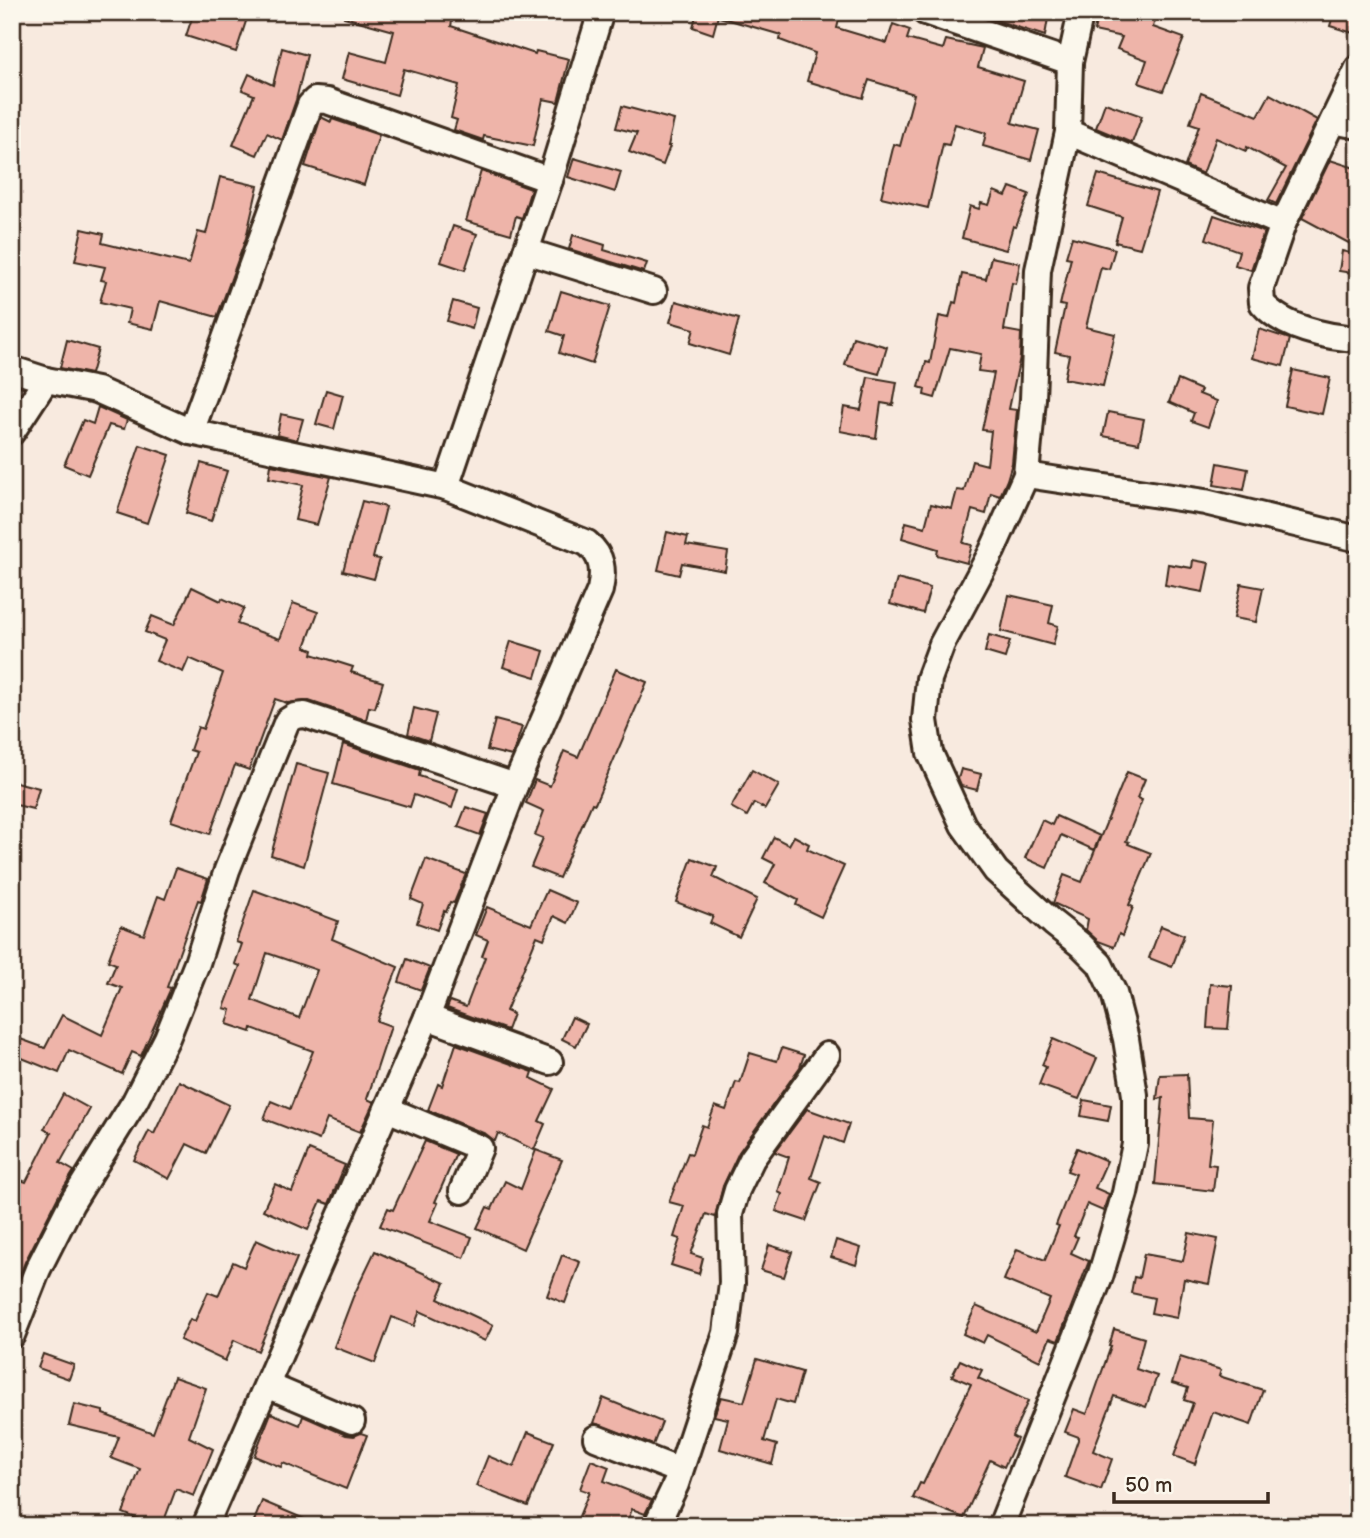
<svg xmlns="http://www.w3.org/2000/svg" width="1370" height="1538" viewBox="0 0 1370 1538" font-family="'Balsamiq Sans',sans-serif">
<rect width="100%" height="100%" fill="#f8eadf"/>
<filter id="ink" filterUnits="userSpaceOnUse"><feTurbulence type="fractalNoise" baseFrequency=".0143" numOctaves="2"/><feDisplacementMap in="SourceGraphic" scale="14" xChannelSelector="R" yChannelSelector="G"/><feConvolveMatrix kernelMatrix="1 2 1 2 8 2 1 2 1" color-interpolation-filters="sRGB"/></filter>
<g filter="url(#ink)">
<g fill="#eeb4a9" stroke="#3b2a1e" stroke-width="2" fill-rule="evenodd">
<polygon points="194,12 249,12 236,52 186,36"/>
<polygon points="345,12 454,12 451,26 535,54 536,51 569,59 558,102 543,99 533,146 484,136 483,140 454,130 457,120 451,118 459,85 404,69 397,95 342,79 349,52 386,62 394,31 344,17"/>
<polygon points="697,12 719,12 713,34 693,27"/>
<polygon points="719,12 841,12 837,28 887,43 893,24 910,30 907,39 943,49 946,40 983,48 978,67 1024,81 1012,123 1039,130 1031,160 983,146 986,133 955,124 949,145 943,144 928,208 881,197 894,144 900,146 914,94 869,80 863,98 807,81 815,53 780,40 781,35 719,17"/>
<polygon points="971,12 1049,12 1045,36"/>
<polygon points="1098,12 1157,12 1153,27 1184,38 1163,91 1139,83 1147,60 1117,49 1122,37 1094,31"/>
<polygon points="1334,12 1358,12 1353,33 1330,26"/>
<polygon points="282,48 307,55 296,100 282,140 267,133 257,155 233,145 254,95 242,90 249,74 273,85"/>
<polygon points="1201,93 1258,116 1270,94 1317,120 1276,204 1268,200 1286,168 1247,147 1246,151 1216,138 1203,174 1185,166 1199,126 1190,123"/>
<polygon points="1105,103 1142,116 1132,143 1096,128"/>
<polygon points="622,106 674,120 668,146 670,146 663,165 629,152 637,133 616,128"/>
<polygon points="321,117 331,122 332,119 379,135 364,185 305,166"/>
<polygon points="574,158 621,172 615,192 568,177"/>
<polygon points="1330,160 1358,169 1358,248 1302,218"/>
<polygon points="481,171 531,189 522,218 516,216 511,234 466,221"/>
<polygon points="1098,174 1157,192 1140,248 1115,242 1122,217 1088,206"/>
<polygon points="220,177 258,186 246,238 217,317 160,301 153,329 127,323 130,309 100,302 106,281 101,280 105,267 75,261 82,229 104,234 102,243 189,264 198,232 206,234"/>
<polygon points="1010,187 1029,194 1016,227 1013,226 1006,250 962,238 970,206 979,209 981,203 989,205 994,191 1006,196"/>
<polygon points="1214,215 1264,232 1251,270 1235,265 1239,251 1206,239"/>
<polygon points="453,226 477,234 465,270 441,262"/>
<polygon points="573,235 605,245 604,250 647,263 644,272 569,249"/>
<polygon points="1072,237 1115,249 1109,269 1101,267 1086,327 1115,334 1103,386 1064,379 1069,355 1055,352 1065,306 1060,305 1071,258 1066,257"/>
<polygon points="1342,251 1358,255 1358,274 1339,271"/>
<polygon points="991,257 1020,263 1016,284 1012,283 1004,330 1021,333 1020,357 1009,409 1017,410 1012,463 1007,480 1000,496 991,493 986,514 972,510 963,543 972,545 967,563 937,555 938,549 902,538 906,522 925,527 931,504 952,509 957,490 964,491 972,461 987,465 991,431 982,430 994,373 978,371 981,354 950,348 935,398 924,395 925,389 919,387 926,362 930,363 939,316 949,318 953,302 956,303 962,274 986,279"/>
<polygon points="561,291 610,306 592,364 559,353 564,336 549,331"/>
<polygon points="453,301 477,308 472,329 447,321"/>
<polygon points="676,301 739,319 729,355 690,343 694,329 670,322"/>
<polygon points="1259,329 1290,339 1283,366 1252,358"/>
<polygon points="853,337 887,347 879,374 845,365"/>
<polygon points="67,340 98,349 91,374 60,368"/>
<polygon points="1293,370 1330,378 1322,414 1285,406"/>
<polygon points="868,377 897,382 893,405 881,403 876,438 840,431 844,407 861,410"/>
<polygon points="1178,380 1201,390 1199,394 1217,401 1208,427 1191,421 1194,413 1169,402"/>
<polygon points="326,390 343,395 334,429 316,424"/>
<polygon points="98,407 127,420 124,429 109,425 88,475 64,465 83,420 93,424"/>
<polygon points="1108,412 1144,419 1139,443 1103,436"/>
<polygon points="281,414 303,419 297,440 277,435"/>
<polygon points="140,445 170,455 147,523 117,513"/>
<polygon points="201,463 227,471 211,521 186,513"/>
<polygon points="1218,463 1248,469 1244,490 1214,485"/>
<polygon points="271,465 331,477 317,525 295,520 303,485 269,478"/>
<polygon points="362,501 386,507 373,558 380,559 374,579 343,571"/>
<polygon points="667,532 688,537 686,545 728,552 725,571 682,563 679,575 658,570"/>
<polygon points="1193,560 1209,563 1203,592 1165,585 1168,564 1192,568"/>
<polygon points="897,579 930,588 923,613 890,604"/>
<polygon points="1241,584 1263,588 1256,622 1234,618"/>
<polygon points="192,587 221,601 222,598 244,608 237,624 280,639 293,603 318,612 305,647 313,650 312,654 353,667 351,672 383,682 375,708 369,707 366,720 309,701 287,703 275,699 249,770 235,765 210,834 171,821 196,752 190,750 198,727 203,729 223,673 189,658 183,672 156,661 165,640 145,632 152,616 174,625"/>
<polygon points="1009,595 1053,605 1049,623 1058,626 1053,645 1001,631"/>
<polygon points="989,635 1010,641 1005,658 985,652"/>
<polygon points="511,641 544,651 536,677 503,667"/>
<polygon points="616,669 647,682 595,804 592,803 559,878 531,867 543,838 535,835 544,811 526,803 535,780 550,786 564,751 578,757"/>
<polygon points="414,708 436,714 429,741 408,734"/>
<polygon points="495,720 522,727 512,756 487,750"/>
<polygon points="343,744 420,770 419,776 458,789 452,808 414,795 410,807 333,784"/>
<polygon points="296,764 329,773 304,866 271,855"/>
<polygon points="961,769 981,774 977,790 961,786 958,779"/>
<polygon points="752,770 779,785 765,809 754,803 747,816 731,807"/>
<polygon points="1127,772 1145,779 1137,798 1142,800 1126,841 1129,842 1128,844 1151,853 1129,905 1133,907 1122,936 1119,934 1114,947 1098,941 1086,930 1088,919 1053,903 1064,875 1082,882"/>
<polygon points="12,781 39,788 33,809 12,804"/>
<polygon points="466,807 488,814 480,835 458,827"/>
<polygon points="1056,816 1100,836 1094,850 1061,835 1047,868 1025,858 1042,820 1052,825"/>
<polygon points="794,836 809,844 807,849 844,866 821,917 796,905 798,900 765,883 775,864 763,858 774,837 789,845"/>
<polygon points="692,858 717,867 713,877 757,899 739,937 710,923 713,916 676,902"/>
<polygon points="426,859 466,874 454,903 450,902 446,912 444,911 437,930 417,923 423,904 411,899"/>
<polygon points="176,868 208,879 201,901 198,900 167,987 171,988 141,1056 132,1052 122,1074 69,1050 59,1073 12,1054 12,1036 45,1048 62,1015 102,1035 122,988 108,983 116,964 108,961 121,926 144,935 158,896 165,899"/>
<path d="M 254,890 L 338,921 L 332,939 L 398,967 L 377,1021 L 391,1026 L 367,1099 L 374,1102 L 360,1132 L 327,1119 L 319,1140 L 264,1119 L 271,1101 L 290,1109 L 313,1051 L 252,1028 L 251,1032 L 227,1024 L 231,1010 L 224,1008 L 240,966 L 235,964 L 242,944 L 236,942 ZM 267,953 L 317,970 L 299,1018 L 252,1000 Z"/>
<polygon points="547,890 577,903 568,923 554,916 544,939 537,936 506,1011 513,1014 507,1030 447,1008 450,1001 466,1007 485,957 482,956 488,940 476,935 487,907 531,925"/>
<polygon points="1161,926 1184,935 1172,967 1149,958"/>
<polygon points="407,959 430,968 421,990 399,982"/>
<polygon points="1210,984 1232,986 1228,1029 1207,1028"/>
<polygon points="572,1017 587,1024 576,1046 562,1039"/>
<polygon points="1053,1039 1097,1058 1079,1099 1039,1085 1046,1067 1042,1065"/>
<polygon points="456,1044 533,1072 531,1078 554,1089 539,1121 545,1124 534,1150 498,1133 495,1141 486,1134 428,1110 438,1084 442,1086"/>
<polygon points="782,1048 804,1055 800,1067 739,1152 723,1186 715,1217 706,1214 691,1254 703,1258 699,1274 671,1265 680,1239 674,1237 684,1206 669,1202 688,1153 692,1154 702,1125 707,1127 715,1106 726,1110 736,1082 740,1083 750,1053 777,1061"/>
<polygon points="1187,1074 1189,1118 1213,1120 1208,1164 1216,1165 1213,1191 1155,1184 1163,1098 1157,1099 1160,1075"/>
<polygon points="179,1081 229,1105 206,1153 187,1144 169,1179 134,1160 149,1131 154,1134"/>
<polygon points="63,1094 90,1109 60,1163 74,1171 58,1197 25,1262 12,1294 12,1196 21,1180 26,1182 51,1133 44,1129"/>
<polygon points="1084,1100 1111,1105 1108,1121 1081,1116"/>
<polygon points="807,1109 849,1124 843,1143 825,1136 811,1178 821,1182 806,1221 776,1211 782,1194 778,1192 789,1157 775,1152"/>
<polygon points="425,1141 456,1154 435,1202 438,1203 430,1221 472,1237 464,1258 380,1226 388,1208 393,1210"/>
<polygon points="1077,1148 1107,1161 1095,1188 1109,1194 1103,1211 1087,1204 1074,1236 1078,1237 1071,1253 1089,1261 1058,1341 1050,1338 1040,1361 987,1335 983,1343 963,1334 976,1306 1036,1332 1050,1299 1004,1280 1017,1249 1045,1260 1059,1226 1056,1225 1076,1174 1067,1171"/>
<polygon points="309,1150 345,1165 329,1204 321,1201 308,1230 263,1210 275,1184 292,1192"/>
<polygon points="536,1150 562,1160 523,1249 477,1228 487,1207 492,1209 505,1181 521,1189"/>
<polygon points="1189,1233 1218,1239 1209,1284 1184,1279 1177,1318 1151,1313 1154,1298 1131,1293 1134,1277 1139,1278 1144,1254 1183,1261"/>
<polygon points="256,1240 297,1258 258,1351 234,1340 225,1361 180,1340 190,1319 195,1321 208,1292 218,1296 233,1262 244,1267"/>
<polygon points="836,1240 861,1248 856,1265 831,1257"/>
<polygon points="769,1245 792,1252 784,1277 761,1270"/>
<polygon points="375,1251 445,1283 438,1299 493,1325 485,1341 420,1311 414,1326 392,1317 375,1363 334,1347 353,1297"/>
<polygon points="562,1255 580,1262 565,1303 547,1296"/>
<polygon points="1114,1329 1144,1338 1136,1369 1157,1376 1146,1407 1114,1396 1093,1451 1112,1459 1101,1490 1065,1477 1079,1437 1065,1432 1074,1409 1087,1414 1111,1346 1109,1346"/>
<polygon points="43,1354 74,1365 69,1379 38,1368"/>
<polygon points="1180,1357 1221,1370 1219,1376 1263,1390 1251,1425 1213,1412 1195,1464 1174,1456 1193,1403 1184,1400 1188,1388 1172,1383"/>
<polygon points="757,1359 802,1372 793,1404 776,1399 764,1441 777,1445 772,1464 720,1449 728,1419 714,1416 721,1397 744,1402"/>
<polygon points="960,1360 982,1370 978,1378 1028,1401 1012,1436 1017,1439 1004,1467 990,1460 964,1518 913,1498 920,1483 923,1484 971,1384 952,1376"/>
<polygon points="174,1377 206,1388 189,1437 213,1449 194,1496 176,1489 162,1526 156,1526 123,1513 140,1469 111,1458 119,1437 69,1425 74,1404 103,1411 103,1414 153,1433"/>
<polygon points="603,1398 662,1422 653,1445 594,1423"/>
<polygon points="271,1413 300,1425 303,1416 346,1435 354,1436 361,1433 367,1435 346,1489 283,1463 281,1467 254,1456"/>
<polygon points="528,1432 554,1442 528,1506 476,1486 488,1456 514,1467"/>
<polygon points="591,1460 609,1467 604,1481 652,1500 645,1514 632,1509 626,1526 575,1526 589,1492 580,1489"/>
<polygon points="262,1501 321,1526 266,1526 254,1521"/>
</g>
<g fill="none" stroke-linecap="round" stroke-linejoin="round">
<defs>
<g id="minor">
<polyline points="925,12 1070,62"/>
<path d="M 1358,68 L 1283,224 L 1261,288 L 1262,303 C 1283,328 1326,337 1358,339"/>
<polyline points="1333,121 1358,126"/>
<polyline points="1068,132 1283,224"/>
<polyline points="526,251 654,291"/>
<path d="M 12,369 L 46,380 L 97,390 L 191,432 L 446,487 L 587,543 C 603,556 604,571 600,590 L 515,786 L 427,1017 L 205,1526"/>
<polyline points="12,432 46,380"/>
<polyline points="191,432 310,105 315,100 327,101 550,180"/>
<polyline points="1026,475 1205,502 1358,539"/>
<polyline points="446,487 550,180 601,12"/>
<polyline points="427,1017 550,1062"/>
<polyline points="387,1109 480,1148 462,1191"/>
<polyline points="12,1335 38,1269 71,1204 135,1101 167,1038 197,963 227,870 287,721 295,716 305,715 515,786"/>
<polyline points="267,1385 352,1421"/>
<polyline points="596,1438 680,1471"/>
<polyline points="656,1526 676,1484 726,1333 732,1283 730,1214 737,1190 752,1159 827,1055"/>
<polyline points="1001,1526 1100,1277 1125,1193 1135,1144 1135,1095 1126,1039 1114,993 1100,964 1082,946 1053,923 996,871 963,825 930,753 925,720 929,679 942,644 992,551 1026,475 1033,399 1038,270 1068,132 1070,62 1081,12"/>
</g>
</defs>
<use href="#minor" stroke="#3b2a1e" stroke-width="30"/>
<use href="#minor" stroke="#fbf7ec" stroke-width="24"/>
</g>
</g>
<rect width="1370" height="1538" fill="none" stroke="#fbf7ec" stroke-width="42"/>
<rect x="21" y="21" width="1328" height="1496" fill="none" stroke="#3b2a1e" stroke-width="2.5" filter="url(#ink)"/>
<path d="M1114 1492v10h154v-10" fill="none" stroke="#3b2a1e" stroke-width="3.5"/>
<text x="1125" y="1492" font-size="21" fill="#3b2a1e" stroke="#fbf7ec" stroke-width="5" paint-order="stroke">50 m</text>
</svg>
